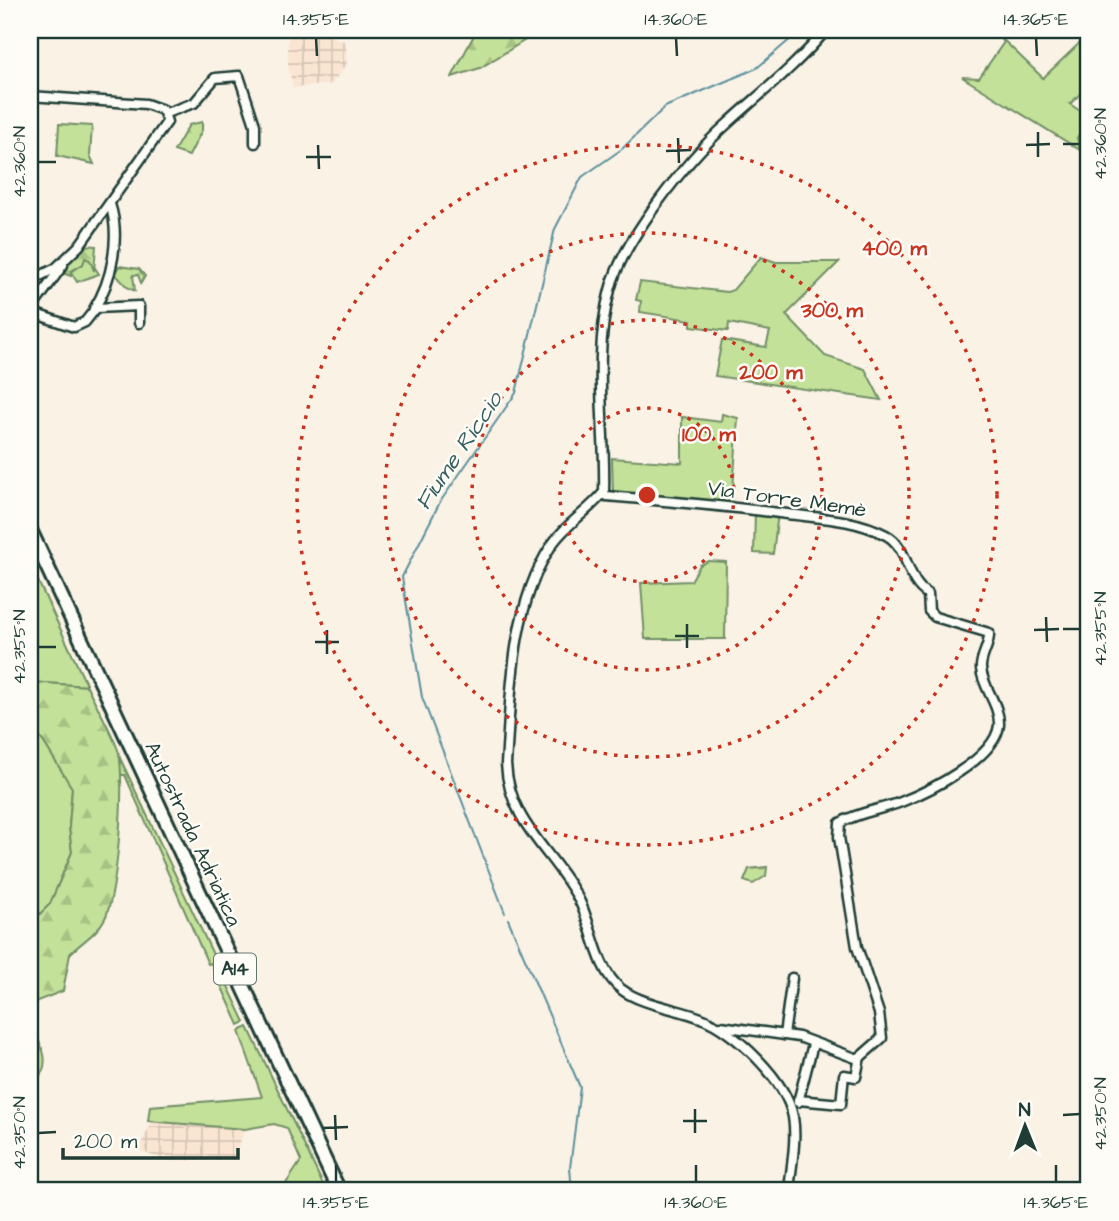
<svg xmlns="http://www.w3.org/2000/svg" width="1119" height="1221" viewBox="0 0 1119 1221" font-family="'Architects Daughter',sans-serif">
<defs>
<pattern id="industrial-grid" width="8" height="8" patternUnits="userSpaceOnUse" patternTransform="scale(1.75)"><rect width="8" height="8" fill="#f9e5d2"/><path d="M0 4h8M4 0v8" fill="none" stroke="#d5c5b5"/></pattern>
<pattern id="forest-firs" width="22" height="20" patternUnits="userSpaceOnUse" patternTransform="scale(1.75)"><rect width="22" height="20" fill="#c3e199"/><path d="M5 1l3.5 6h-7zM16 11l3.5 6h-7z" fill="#a7c284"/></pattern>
</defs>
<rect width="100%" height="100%" fill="#fbf2e6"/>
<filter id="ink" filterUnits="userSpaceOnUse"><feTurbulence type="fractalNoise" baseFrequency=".0143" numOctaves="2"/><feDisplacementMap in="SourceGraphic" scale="14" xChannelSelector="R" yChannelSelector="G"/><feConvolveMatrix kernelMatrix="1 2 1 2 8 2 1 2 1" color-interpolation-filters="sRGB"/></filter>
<g filter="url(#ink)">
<g fill="url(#industrial-grid)">
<polygon points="288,30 315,30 346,42 347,63 332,84 293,88 288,65"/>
<polygon points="157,1120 245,1129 234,1159 165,1161 138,1150 152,1122"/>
</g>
<g fill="#c3e199" stroke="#718f66" stroke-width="2">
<polygon points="993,30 1043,78 1089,34 1089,85 1070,104 1089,117 1077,138 1080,150 962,77 979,78 1004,42"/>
<polygon points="59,124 92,126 90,155 94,164 57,156"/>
<polygon points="761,257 776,262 839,262 786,315 825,356 865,369 881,400 715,376 722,340 766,347 770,331 729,323 728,331 691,326 691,320 640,312 641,301 636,300 640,282 727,292 733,290"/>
<polygon points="85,258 90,260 99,274 77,282 71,272 83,264"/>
<polygon points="722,414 738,418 732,505 613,494 612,458 682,463 682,417 721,422"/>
<polygon points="755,510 778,513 773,554 754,553"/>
<polygon points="708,561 726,562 725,639 645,639 641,583 691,581 700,565"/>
<polygon points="30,564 87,686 30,682 30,598 34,594 30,582"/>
<polygon points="30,726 43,741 72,787 69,827 72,852 50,904 30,924"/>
<polygon points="119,756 245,1022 239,1025 211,963 208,964 125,775 119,775"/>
<path d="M 30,1023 C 38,1042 53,1058 39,1077 L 30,1079 Z"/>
<polygon points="248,1027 326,1191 281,1191 301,1161 287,1128 274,1124 245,1129 148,1121 150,1106 262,1097 239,1031"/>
</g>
<g fill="url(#forest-firs)" stroke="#718f66" stroke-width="2">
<polygon points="442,30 519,30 527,39 480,68 452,77 474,35"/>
<polygon points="202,122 202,130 189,156 174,151 189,125"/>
<polygon points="83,245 96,246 94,271 90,260 85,258 83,264 71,271 71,276 62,273"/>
<polygon points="119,266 139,269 145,276 141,283 138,275 133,275 135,291 127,287 116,275"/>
<path d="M 30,682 L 87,686 C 97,707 110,728 118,750 C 126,772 118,898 104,920 C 96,935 81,942 70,954 L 63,991 L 37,1001 L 30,1010 L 30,924 L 50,904 L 72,852 L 69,827 L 72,788 L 43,741 L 30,726 Z"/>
<polygon points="767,867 766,876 753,884 744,881 749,869"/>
</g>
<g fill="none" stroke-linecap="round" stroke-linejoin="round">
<g stroke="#5a909d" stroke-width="2">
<polyline points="505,913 422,697 402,577 440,502 516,393 555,229 582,177 622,149 665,107 757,68 801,30"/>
<polyline points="508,919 580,1087 570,1168 572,1191"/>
</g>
<defs>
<g id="minor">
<polyline points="30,96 146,104 163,110 167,122 79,246 56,268 30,281"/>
<polyline points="166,113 194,103 215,78 239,76 255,125 255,143"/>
<path d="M 94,309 C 112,281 121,237 110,204"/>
<polyline points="30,311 63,265"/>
<polyline points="30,312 74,327 85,322 96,308 139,306 139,323"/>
<path d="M 604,492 L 606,496 C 667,501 727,506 787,514 C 820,518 856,519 886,535 C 910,548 905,581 928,594 L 929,611 L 935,617 L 989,633 C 990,646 980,656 981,669 C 983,688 1000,705 999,725 C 996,758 929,791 901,802 C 881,810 858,812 840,823 L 839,837 L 857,947 L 879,1013 L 882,1038 L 858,1059 L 799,1037 L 721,1026"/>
<polyline points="784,1035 792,978"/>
<polyline points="798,1100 841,1104 844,1075 856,1077 860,1057"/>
<polyline points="798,1102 813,1044"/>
<path d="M 789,1191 C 791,1168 797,1140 793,1117 C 787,1081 734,1030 701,1018 C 676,1008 642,1005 621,989 C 595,968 593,925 578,898 C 552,850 509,823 506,764 C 511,692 511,608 551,546 C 565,524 588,512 604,492 C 606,425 592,357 610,290 C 622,241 688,159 726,125 C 761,93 796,66 826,30"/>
</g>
<polyline id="highway" points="30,530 339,1191"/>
</defs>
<use href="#minor" stroke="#1f3d34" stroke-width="13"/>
<use href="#highway" stroke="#1f3d34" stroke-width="18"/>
<use href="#minor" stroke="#fdfcf7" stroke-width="8"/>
<use href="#highway" stroke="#fdfcf7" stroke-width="12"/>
</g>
</g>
<path fill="none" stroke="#1f3d34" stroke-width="2.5" d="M 316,38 L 317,56M 676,38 L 677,56M 1036,38 L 1037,56M 1038,132 L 1038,157M 678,138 L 679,163M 1063,144 L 1080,144M 318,145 L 319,169M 1026,145 L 1050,144M 666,151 L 691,150M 306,157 L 331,157M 38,162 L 56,162M 1046,617 L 1047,642M 687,624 L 687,648M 1063,629 L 1080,629M 327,630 L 327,654M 1034,630 L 1059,629M 675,636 L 699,636M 315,642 L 339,642M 38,647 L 56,647M 695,1109 L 695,1133M 335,1115 L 336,1140M 1063,1115 L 1080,1114M 683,1121 L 707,1121M 323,1128 L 348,1127M 38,1133 L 56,1132M 336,1165 L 336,1182M 696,1165 L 696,1182M 1056,1165 L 1056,1182"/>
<g fill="none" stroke="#c8321e" stroke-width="3.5" stroke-dasharray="3.5 7">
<circle cx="647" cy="495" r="87"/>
<circle cx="647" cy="495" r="175"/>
<circle cx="647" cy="495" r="262"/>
<circle cx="647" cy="495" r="350"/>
</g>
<g text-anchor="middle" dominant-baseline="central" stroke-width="5" stroke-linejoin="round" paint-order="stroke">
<rect fill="#fdfcf7" stroke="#62766e" stroke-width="2" x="214" y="953.5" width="42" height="31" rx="5"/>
<g font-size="19" font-weight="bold" fill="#1f3d34">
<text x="235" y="969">A14</text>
</g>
<g font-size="21" fill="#1f3d34" stroke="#fdfcf7">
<text transform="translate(787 499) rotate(8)">Via Torre Memè</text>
<text transform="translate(193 834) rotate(65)">Autostrada Adriatica</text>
</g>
<g font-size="23" font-style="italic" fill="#386060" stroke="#fdfcf7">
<text transform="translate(459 451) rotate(-56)">Fiume Riccio</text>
</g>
</g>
<circle cx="647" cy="495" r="10" fill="#c8321e" stroke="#fdfcf7" stroke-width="3.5"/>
<g font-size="21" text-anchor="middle" font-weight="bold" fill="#c8321e" stroke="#fdfcf7" stroke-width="5" stroke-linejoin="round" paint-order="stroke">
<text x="894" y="255">400 m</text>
<text x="832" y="317">300 m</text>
<text x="771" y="379">200 m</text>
<text x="709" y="441">100 m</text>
</g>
<rect width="1119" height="1221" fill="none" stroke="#fdfcf7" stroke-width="77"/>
<g transform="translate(1025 1126) rotate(359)" stroke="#fdfcf7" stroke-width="5" paint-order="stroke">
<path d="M0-5L12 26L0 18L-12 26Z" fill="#1f3d34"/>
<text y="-10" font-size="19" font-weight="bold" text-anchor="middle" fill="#1f3d34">N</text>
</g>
<path d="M63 1148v10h175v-10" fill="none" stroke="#1f3d34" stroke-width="3.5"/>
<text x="74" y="1148" font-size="21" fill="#1f3d34" stroke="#fdfcf7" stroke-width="5" paint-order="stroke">200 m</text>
<rect x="38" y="38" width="1042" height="1144" fill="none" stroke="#1f3d34" stroke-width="2.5"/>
<g font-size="18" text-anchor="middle" fill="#1f3d34">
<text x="316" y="25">14.355°E</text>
<text x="676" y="25">14.360°E</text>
<text x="1036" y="25">14.365°E</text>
<text transform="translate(1100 144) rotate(-90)" y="6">42.360°N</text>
<text transform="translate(19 162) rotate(-90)" y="6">42.360°N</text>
<text transform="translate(1100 629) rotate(-90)" y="6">42.355°N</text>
<text transform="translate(19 647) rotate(-90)" y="6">42.355°N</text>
<text transform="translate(1100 1114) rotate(-90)" y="6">42.350°N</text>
<text transform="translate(19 1133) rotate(-90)" y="6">42.350°N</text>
<text x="336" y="1208">14.355°E</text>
<text x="696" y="1208">14.360°E</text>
<text x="1056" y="1208">14.365°E</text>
</g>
</svg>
